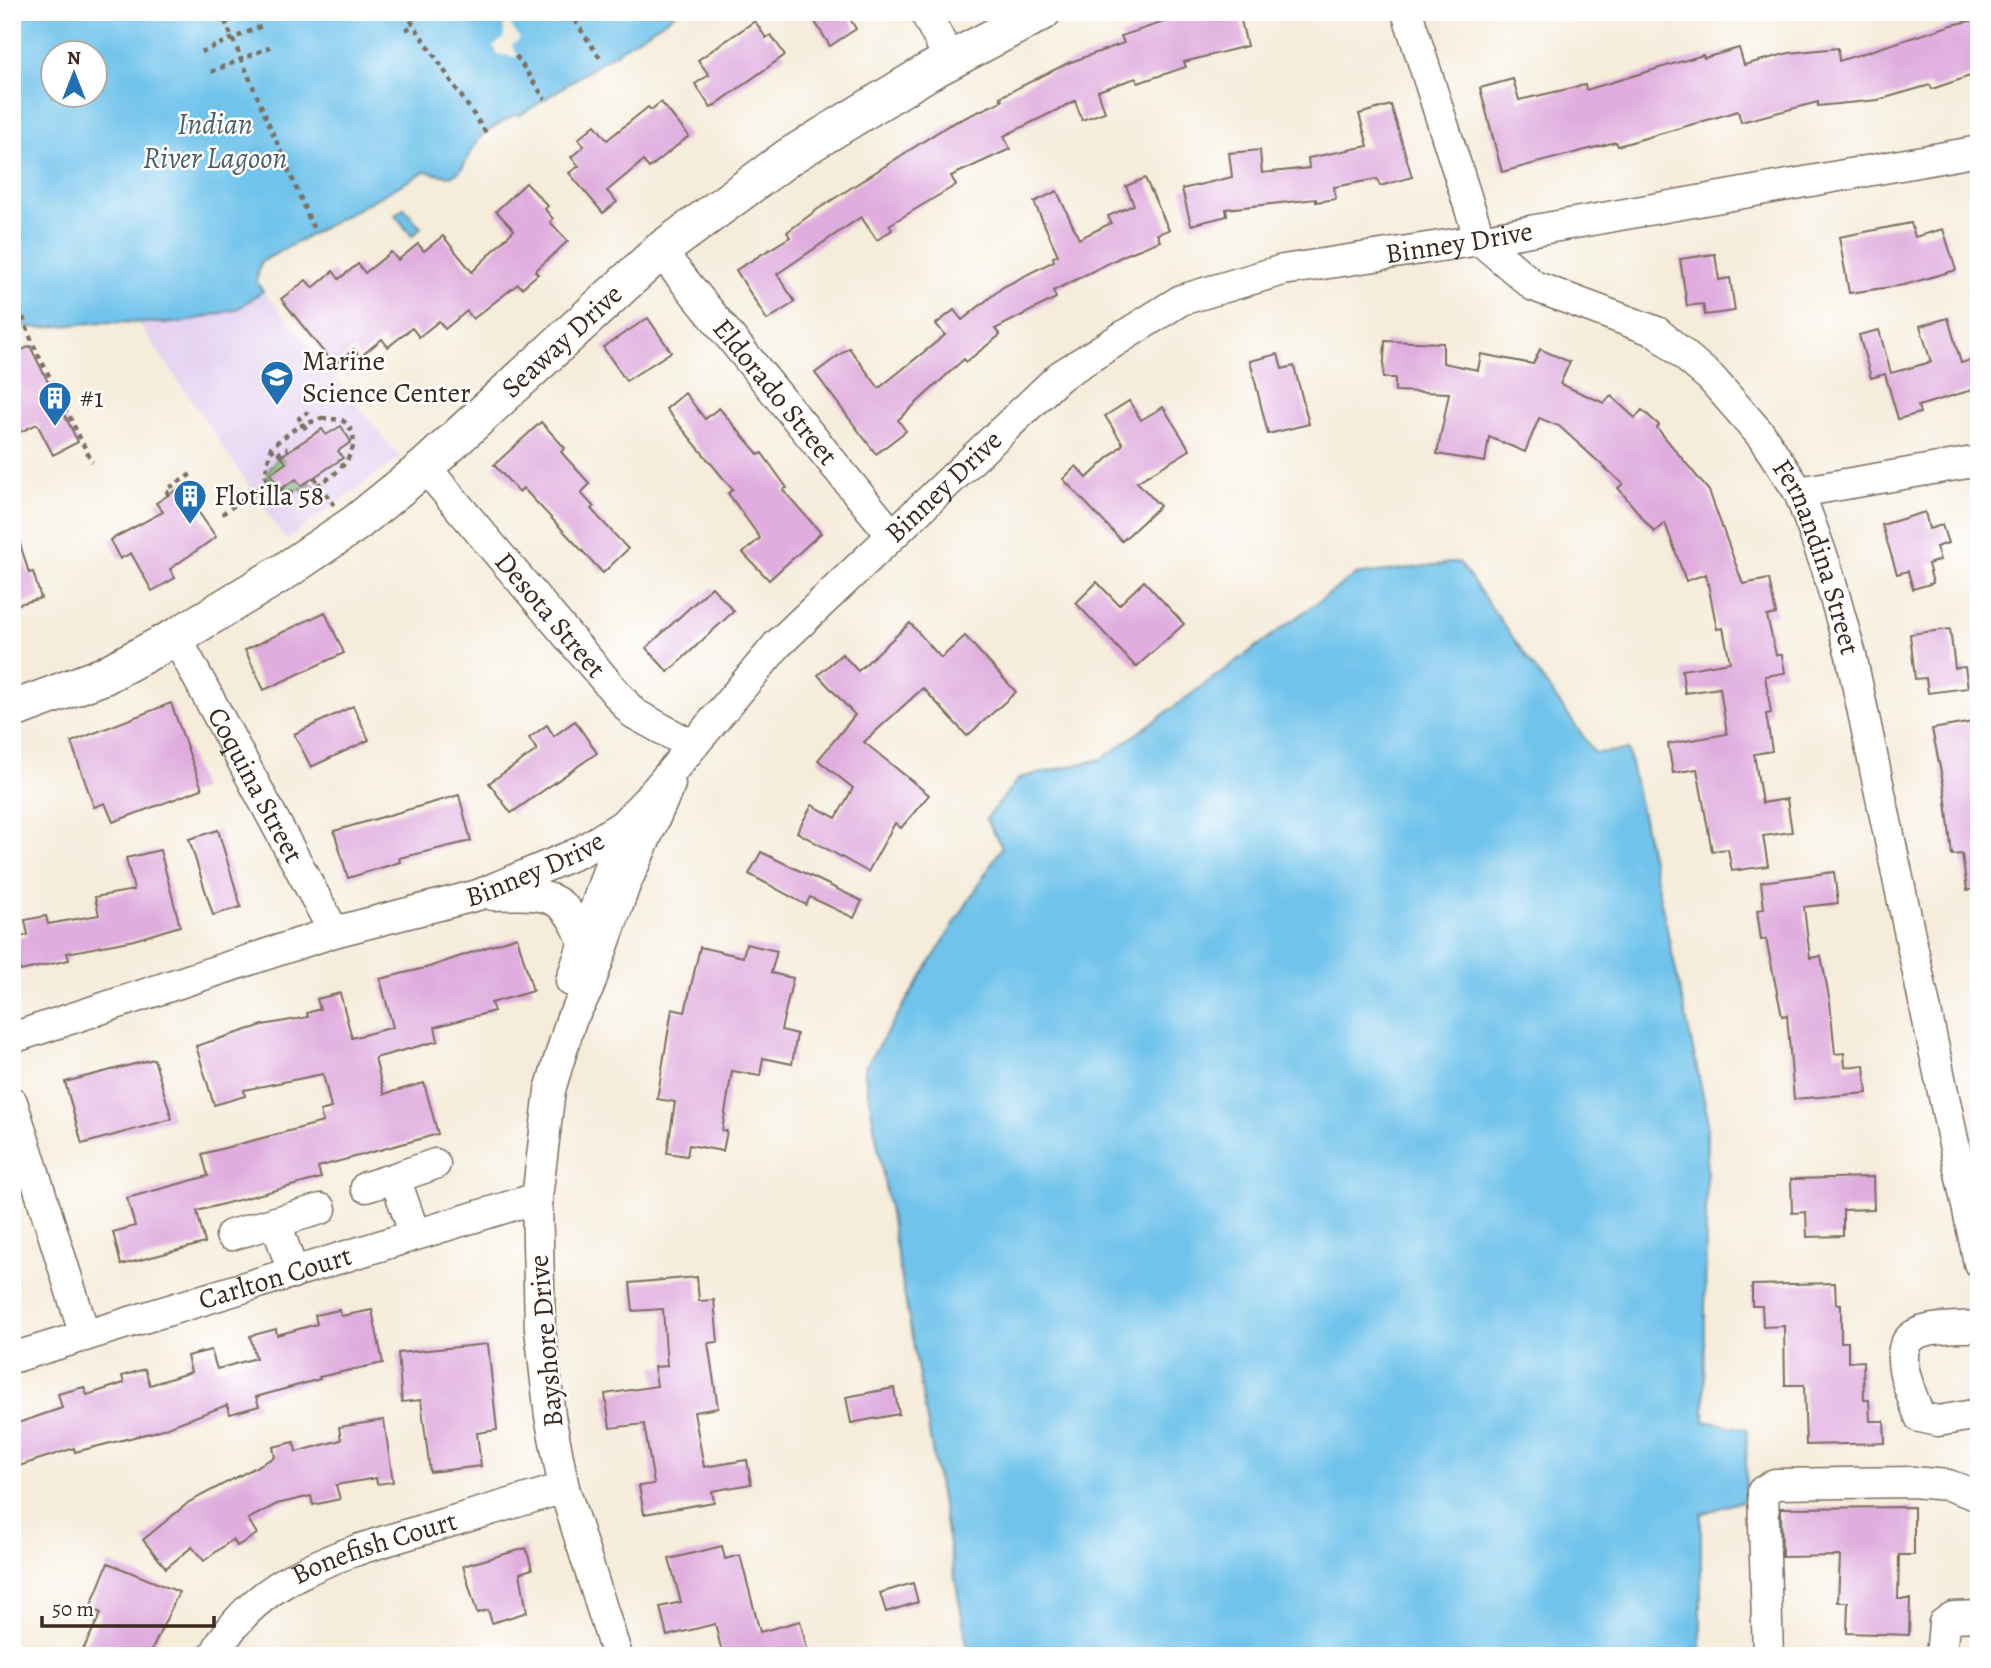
<svg xmlns="http://www.w3.org/2000/svg" width="1991" height="1668" viewBox="0 0 1991 1668" font-family="Alegreya,serif">
<rect width="100%" height="100%" fill="#fff"/>
<filter id="ink" filterUnits="userSpaceOnUse"><feTurbulence type="fractalNoise" baseFrequency=".0143" numOctaves="2"/><feDisplacementMap in="SourceGraphic" scale="14" xChannelSelector="R" yChannelSelector="G"/><feConvolveMatrix kernelMatrix="1 2 1 2 8 2 1 2 1" color-interpolation-filters="sRGB"/></filter>
<filter id="wash" filterUnits="userSpaceOnUse"><feTurbulence type="fractalNoise" baseFrequency=".00686" numOctaves="4" result="noise"/><feDisplacementMap in="SourceGraphic" scale="28" xChannelSelector="R" yChannelSelector="G"/><feGaussianBlur stdDeviation="1.57" result="paint"/><feColorMatrix in="noise" values="0 0 0 0 0 0 0 0 0 0 0 0 0 0 0 0 0 1.4 0 .05"/><feComposite in="paint" operator="in"/></filter>
<g filter="url(#wash)">
<rect width="100%" height="100%" fill="#f5ecda"/>
<polygon fill="#e5d3f1" points="263,291 400,457 286,540 139,323 180,323 237,309"/>
<path fill="#91cd82" stroke="#667c50" stroke-width="2" d="M 281,456 L 286,463 L 281,489 L 296,479 L 301,486 L 309,481 L 312,485 C 284,498 247,484 281,456 Z"/>
<g fill="#6fc3eb" stroke="#557684" stroke-width="2" fill-rule="evenodd">
<path d="M 12,12 L 678,12 L 519,116 L 516,114 C 505,121 486,129 479,139 C 460,165 467,185 426,171 L 261,262 L 256,281 L 263,291 L 237,309 L 180,323 L 102,322 L 41,328 L 12,325 ZM 52,52 L 94,52 L 94,94 L 52,94 Z"/>
<polygon points="404,208 421,228 412,236 395,215"/>
<polygon points="1459,562 1595,753 1628,750 1707,1114 1704,1421 1747,1429 1745,1500 1701,1514 1701,1656 969,1656 864,1069 1002,847 986,819 1019,778 1102,759 1355,575"/>
</g>
<polygon fill="#f5ecda" points="508,21 520,39 511,45 518,55 514,57 498,54 493,46 504,38 504,23"/>
<g id="blocks">
<g fill="#e0adde">
<polygon points="809,12 846,12 856,29 830,46"/>
<polygon points="1194,12 1239,12 1247,46 1184,62 1186,67 1138,83 1136,78 1098,91 1105,112 1082,120 1075,101 1004,136 1010,149 951,176 956,185 889,225 892,230 877,240 861,217 777,274 795,302 767,320 736,270 790,237 787,232 818,209 949,125 1002,101 1000,97 1068,63 1124,43 1121,36"/>
<polygon points="1979,19 1979,73 1932,89 1930,85 1878,100 1818,106 1818,102 1741,122 1738,111 1618,146 1616,142 1502,172 1480,88 1513,79 1519,100 1585,85 1586,90 1703,55 1704,58 1739,48 1744,65 1789,53 1838,48 1839,61 1952,25"/>
<polygon points="755,21 766,38 771,35 785,55 711,108 695,84 709,75 698,60"/>
<polygon points="661,102 689,136 649,168 643,161 607,191 617,202 603,213 569,173 579,166 571,157 584,146 578,139 595,125 607,140 648,107 651,110"/>
<polygon points="1391,105 1412,177 1380,186 1377,179 1334,187 1336,199 1316,202 1316,199 1226,209 1227,216 1191,225 1182,189 1232,177 1229,153 1260,150 1262,173 1309,168 1308,158 1368,146 1359,114"/>
<polygon points="1145,178 1169,230 1157,234 1160,241 1125,255 1053,291 1056,298 995,329 1000,335 966,362 964,359 898,420 906,431 876,454 815,373 849,348 879,388 945,335 936,324 954,310 962,320 1003,287 1054,261 1053,257 1058,255 1034,202 1057,191 1079,239 1111,223 1108,216 1134,205 1126,186"/>
<polygon points="526,183 548,206 545,209 553,219 550,222 568,241 535,271 538,274 522,288 518,284 473,319 467,311 445,329 439,321 419,337 412,328 388,347 382,339 360,357 354,349 334,365 281,299 306,280 313,288 333,271 339,279 358,264 365,273 391,252 398,260 418,244 424,251 443,236 472,272 514,230 496,211"/>
<polygon points="1911,223 1915,237 1943,229 1956,270 1904,285 1849,293 1839,237"/>
<polygon points="1715,254 1719,280 1730,278 1735,311 1705,315 1703,304 1687,306 1680,259"/>
<polygon points="648,318 671,352 626,381 603,347"/>
<polygon points="1948,318 1961,363 1979,358 1979,388 1918,406 1920,413 1898,419 1885,374 1871,378 1859,335 1879,330 1891,373 1931,362 1920,326"/>
<polygon points="1385,341 1443,343 1443,363 1478,370 1481,354 1533,364 1540,349 1570,362 1560,384 1604,403 1611,396 1635,418 1642,410 1659,425 1657,428 1709,491 1743,584 1769,579 1776,614 1767,616 1776,655 1782,655 1785,673 1765,676 1771,713 1766,714 1772,751 1754,754 1762,803 1787,799 1792,832 1763,836 1768,866 1732,871 1728,849 1712,851 1697,769 1673,773 1668,744 1727,734 1720,688 1685,693 1682,670 1730,662 1723,628 1717,629 1706,574 1686,581 1665,523 1654,532 1618,488 1623,484 1559,426 1539,418 1525,452 1489,437 1485,462 1437,454 1449,393 1395,391 1395,378 1383,378"/>
<polygon points="30,346 78,442 53,455 37,424 12,436 12,355"/>
<polygon points="1278,354 1282,369 1294,366 1309,424 1268,434 1250,361"/>
<polygon points="685,393 705,419 719,408 759,455 762,453 787,488 783,490 821,533 769,580 743,553 760,538 728,493 733,490 666,409"/>
<polygon points="1129,401 1141,420 1163,407 1190,450 1137,482 1160,506 1122,541 1063,479 1076,466 1087,478 1123,444 1105,416"/>
<polygon points="541,422 565,448 561,452 590,484 581,493 594,507 591,509 628,549 603,573 523,488 519,492 494,465"/>
<polygon points="341,426 351,442 338,451 343,458 301,486 296,479 281,489 270,474 286,463 281,456 322,429 326,435"/>
<polygon points="181,487 216,537 170,569 175,578 152,591 131,553 120,559 110,540 163,512 156,503"/>
<polygon points="1925,512 1929,529 1942,525 1948,543 1936,547 1940,560 1928,564 1933,583 1913,589 1908,571 1897,574 1882,525"/>
<polygon points="17,534 29,573 33,572 41,598 12,606 12,535"/>
<polygon points="1144,581 1184,624 1136,667 1076,603 1097,582 1119,605"/>
<polygon points="712,587 734,611 668,672 646,648"/>
<polygon points="325,612 344,653 264,690 245,650"/>
<polygon points="910,623 941,658 965,636 1016,692 967,736 923,688 864,742 929,795 901,828 895,823 868,872 797,832 812,805 836,818 853,788 818,760 855,715 818,675 842,654 858,671"/>
<polygon points="1950,629 1955,668 1965,667 1968,688 1928,693 1926,678 1915,679 1910,634"/>
<polygon points="171,703 202,789 113,822 105,803 94,807 71,742"/>
<polygon points="353,706 369,740 311,767 294,734"/>
<polygon points="575,721 597,753 511,813 489,783 537,750 529,738 547,725 554,736"/>
<polygon points="1979,721 1979,889 1967,890 1962,854 1952,855 1945,792 1932,729"/>
<polygon points="459,795 471,841 399,858 400,862 348,878 334,831"/>
<polygon points="218,830 241,907 213,915 189,839"/>
<polygon points="160,850 180,926 134,940 67,953 69,960 20,971 12,939 28,935 25,920 46,916 48,924 99,915 95,897 134,890 126,858"/>
<polygon points="761,852 862,901 854,918 810,897 806,905 749,874"/>
<polygon points="1834,872 1838,903 1804,907 1810,958 1821,956 1830,1002 1835,1054 1844,1053 1845,1067 1864,1065 1867,1093 1794,1099 1787,1015 1782,1016 1766,939 1761,940 1757,910 1764,909 1761,882"/>
<polygon points="517,937 533,991 491,1003 494,1011 435,1027 438,1041 375,1058 384,1094 424,1083 438,1134 318,1167 321,1178 197,1211 205,1243 121,1265 113,1232 135,1226 127,1198 208,1176 202,1154 323,1122 320,1111 331,1108 323,1074 244,1090 245,1096 214,1105 196,1046 263,1025 308,1017 307,1013 320,1009 317,999 340,993 352,1038 393,1027 380,979 429,967"/>
<polygon points="746,944 777,951 771,973 793,978 781,1030 797,1034 792,1064 763,1058 760,1076 732,1071 722,1131 727,1131 723,1151 689,1145 687,1156 667,1153 675,1102 657,1099 672,1009 685,1012 700,947 743,957"/>
<polygon points="154,1059 172,1119 82,1144 65,1082"/>
<polygon points="1873,1177 1874,1209 1843,1210 1843,1236 1807,1237 1806,1212 1792,1213 1791,1179"/>
<polygon points="697,1277 699,1301 714,1300 718,1342 708,1343 718,1408 694,1412 704,1467 747,1460 751,1484 712,1491 714,1502 644,1514 639,1486 654,1484 644,1424 610,1428 605,1394 657,1386 654,1367 667,1366 663,1309 633,1311 630,1283"/>
<polygon points="1835,1283 1836,1304 1841,1304 1841,1342 1848,1342 1848,1362 1863,1361 1864,1400 1869,1400 1870,1421 1884,1421 1885,1443 1806,1445 1804,1385 1785,1385 1784,1326 1763,1327 1762,1306 1752,1306 1752,1285"/>
<polygon points="339,1310 341,1316 372,1310 383,1363 319,1377 320,1379 256,1397 259,1406 230,1414 227,1405 154,1432 75,1452 74,1448 19,1466 12,1446 12,1425 62,1408 58,1394 84,1387 87,1395 124,1383 122,1376 145,1369 150,1385 191,1372 187,1356 211,1350 217,1369 256,1358 250,1336 276,1329 277,1335 317,1324 315,1315"/>
<polygon points="488,1344 497,1430 477,1433 481,1466 430,1472 421,1400 402,1402 398,1353"/>
<polygon points="894,1388 899,1414 851,1423 846,1397"/>
<polygon points="384,1420 393,1482 377,1484 376,1478 336,1485 340,1499 313,1505 311,1496 277,1504 248,1519 257,1534 237,1546 233,1539 204,1561 192,1547 166,1568 143,1540 189,1502 275,1457 273,1447 294,1442 296,1452 341,1440 339,1427"/>
<polygon points="1914,1507 1914,1555 1899,1555 1898,1599 1910,1599 1909,1635 1847,1633 1848,1602 1838,1602 1840,1556 1782,1557 1781,1508"/>
<polygon points="722,1546 725,1559 740,1555 760,1632 800,1621 809,1656 723,1656 715,1624 667,1636 660,1607 681,1602 669,1559"/>
<polygon points="526,1548 532,1569 520,1573 527,1612 492,1623 488,1610 477,1613 463,1566"/>
<polygon points="108,1563 179,1592 149,1656 80,1656 101,1613 90,1608"/>
<polygon points="913,1583 918,1602 886,1612 880,1593"/>
</g>
</g>
</g>
<g filter="url(#ink)">
<use href="#blocks" fill-opacity="0" stroke="#7c6e60" stroke-width="2"/>
<g fill="none" stroke-linecap="round" stroke-linejoin="round">
<defs>
<g id="minor">
<polyline points="925,12 950,60"/>
<path id="s1" d="M 1407,12 L 1480,240 L 1534,286 L 1657,332 L 1711,378 L 1761,435 L 1799,492 L 1827,569 L 1851,655 L 1979,1263"/>
<path id="s2" d="M 660,251 L 891,534"/>
<path id="s3" d="M 425,467 L 633,713 L 691,745"/>
<polyline points="1799,492 1979,461"/>
<path id="s4" d="M 176,637 L 334,932"/>
<path d="M 493,895 C 541,894 566,890 583,942"/>
<polyline points="571,981 623,825"/>
<path id="s5" d="M 12,1038 L 334,932 L 478,895 L 580,852 L 623,825 L 650,797 L 777,645 L 1060,376 L 1181,300 L 1283,270 L 1480,240 L 1979,151"/>
<polyline points="12,1102 85,1336"/>
<polyline points="366,1187 395,1178"/>
<polyline points="231,1235 276,1222"/>
<polyline points="415,1235 395,1178 435,1164"/>
<polyline points="293,1273 276,1222 321,1209"/>
<path d="M 1979,1326 C 1960,1328 1935,1326 1918,1333 C 1887,1345 1912,1395 1920,1417 L 1938,1421 L 1979,1414"/>
<path id="s6" d="M 12,1358 L 537,1198"/>
<path id="s7" d="M 214,1656 C 255,1574 349,1552 429,1528 C 474,1515 519,1501 564,1488"/>
<polyline points="617,1656 564,1488 550,1416 540,1329 537,1198 550,1090 571,1020 588,989 625,885 670,784"/>
<polyline points="1768,1656 1763,1491 1775,1484 1912,1482 1948,1485 1979,1496"/>
<polyline points="1941,1656 1944,1623 1953,1617 1979,1616"/>
</g>
<g id="major">
<path id="s8" d="M 12,710 L 103,676 L 176,637 L 285,571 L 356,523 L 425,467 L 660,251 L 790,156 L 928,72 L 1042,12"/>
</g>
</defs>
<use href="#minor" stroke="#7c6e60" stroke-width="33"/>
<use href="#major" stroke="#7c6e60" stroke-width="40"/>
<g stroke="#7c6e60" stroke-width="4.5" stroke-dasharray="5 5" stroke-linecap="butt">
<polyline points="405,12 486,133"/>
<polyline points="499,12 506,22"/>
<polyline points="569,12 602,61"/>
<polyline points="666,12 670,18"/>
<polyline points="225,21 315,232"/>
<polyline points="406,30 413,25"/>
<polyline points="201,52 262,26"/>
<polyline points="516,56 545,99"/>
<polyline points="211,72 270,47"/>
<polyline points="12,289 33,344 92,462"/>
<path d="M 322,418 L 342,420 C 387,453 287,524 265,476 L 271,447 L 297,427 Z"/>
<polyline points="306,429 299,418 308,412"/>
<polyline points="271,448 276,455 288,448"/>
<polyline points="314,477 334,505"/>
<polyline points="169,495 166,490 193,473"/>
<polyline points="222,514 268,482"/>
</g>
<use href="#minor" stroke="#fff" stroke-width="30"/>
<use href="#major" stroke="#fff" stroke-width="37"/>
</g>
</g>
<defs>
<symbol id="university-pin" viewBox="-11 -11 22 30"><path d="M0 17L-7.5 6A9.5 9.5 0 1 1 7.5 6Z" fill="#1f6fb2" stroke="#fff"/><path d="M0-5L7-2L0 1L-7-2ZM-4 1L0 2.5L4 1V4Q0 6-4 4Z" fill="#fff"/></symbol>
<symbol id="building-pin" viewBox="-11 -11 22 30"><path d="M0 17L-7.5 6A9.5 9.5 0 1 1 7.5 6Z" fill="#1f6fb2" stroke="#fff"/><path d="M-4-6H4V6H1V3H-1V6H-4ZM-2.5-4.3h1.7v1.8h-1.7ZM.8-4.3h1.7v1.8H.8ZM-2.5-1h1.7V.8h-1.7ZM.8-1h1.7V.8H.8Z" fill="#fff"/></symbol>
</defs>
<g fill-rule="evenodd">
<use href="#university-pin" x="258" y="358" width="38" height="52"/>
<use href="#building-pin" x="36" y="379" width="38" height="52"/>
<use href="#building-pin" x="171" y="477" width="38" height="52"/>
</g>
<g text-anchor="middle" dominant-baseline="central" stroke-width="5" stroke-linejoin="round" paint-order="stroke">
<g font-size="28" fill="#3b2a1e" stroke="#fff">
<text stroke="none"><textPath href="#s5" startOffset="1704">Binney Drive</textPath></text>
<text stroke="none"><textPath href="#s8" startOffset="668">Seaway Drive</textPath></text>
<text stroke="none"><textPath href="#s2" startOffset="182">Eldorado Street</textPath></text>
<text stroke="none"><textPath href="#s5" startOffset="1116">Binney Drive</textPath></text>
<text stroke="none"><textPath href="#s1" startOffset="724">Fernandina Street</textPath></text>
<text stroke="none"><textPath href="#s3" startOffset="194">Desota Street</textPath></text>
<text stroke="none"><textPath href="#s4" startOffset="168">Coquina Street</textPath></text>
<text stroke="none"><textPath href="#s5" startOffset="550">Binney Drive</textPath></text>
<text stroke="none"><textPath href="#s6" startOffset="275">Carlton Court</textPath></text>
<text transform="translate(546 1341) rotate(-95)">Bayshore Drive</text>
<text stroke="none"><textPath href="#s7" startOffset="200">Bonefish Court</textPath></text>
</g>
<g font-size="28" fill="#3b2a1e" stroke="#fff" text-anchor="start">
<text x="302" y="361">Marine<tspan x="302" dy="32">Science Center</tspan></text>
<text x="80" y="398">#1</text>
<text x="214" y="496">Flotilla 58</text>
</g>
<g font-size="30" font-style="italic" fill="#4d6066" stroke="#fff">
<text x="215" y="124">Indian<tspan x="215" dy="34">River Lagoon</tspan></text>
</g>
</g>
<rect width="1991" height="1668" fill="none" stroke="#fff" stroke-width="42"/>
<g transform="translate(74 74)"><circle r="33" fill="#ffffff" stroke="#b1aaa5" stroke-width="2"/>
<path d="M0-5L12 26L0 18L-12 26Z" fill="#1f6fb2"/>
<text y="-10" font-size="19" font-weight="bold" text-anchor="middle" fill="#3b2a1e">N</text>
</g>
<path d="M42 1616v10h172v-10" fill="none" stroke="#3b2a1e" stroke-width="3.5"/>
<text x="52" y="1616" font-size="21" fill="#3b2a1e" stroke="#ffffff" stroke-width="5" paint-order="stroke">50 m</text>
</svg>
